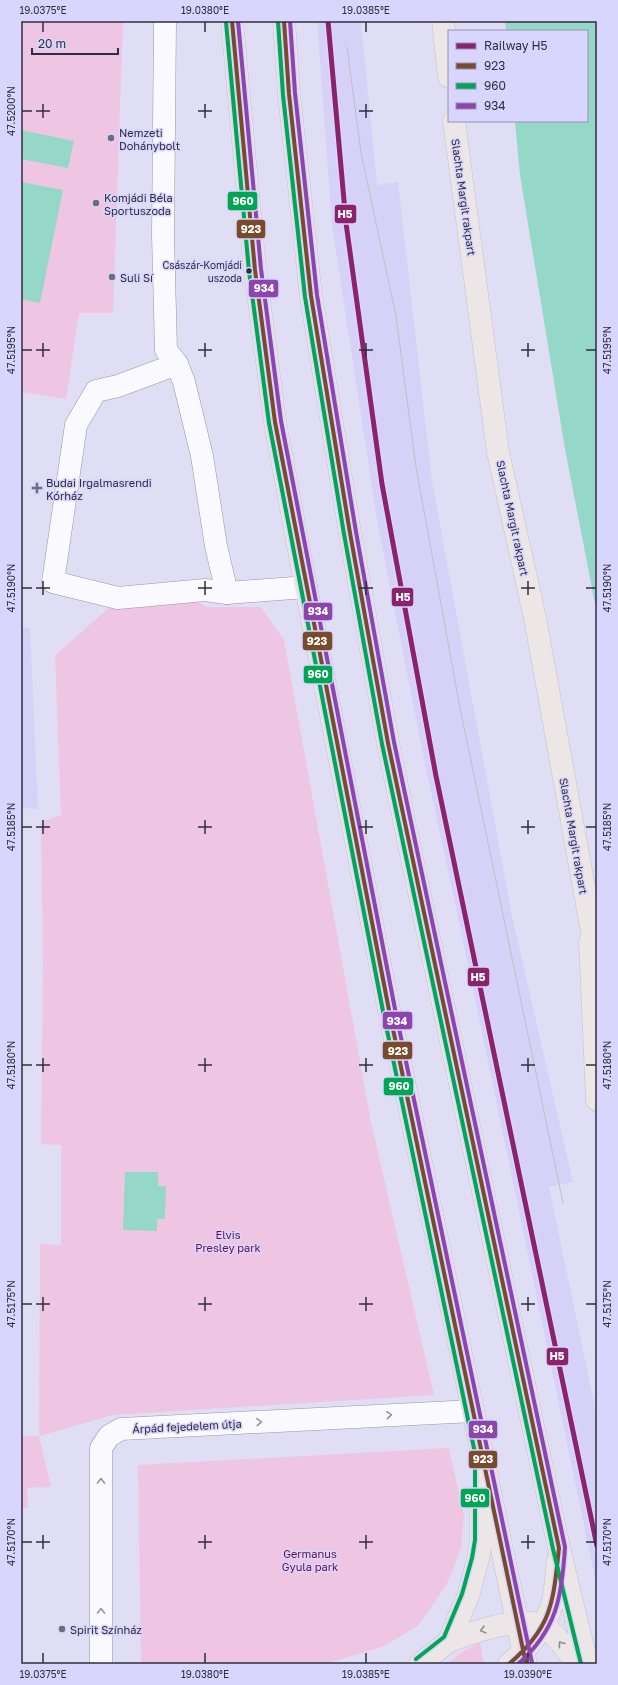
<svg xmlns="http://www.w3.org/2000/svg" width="618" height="1685" viewBox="0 0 618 1685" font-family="'Golos Text',sans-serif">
<rect width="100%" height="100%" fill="#e0def5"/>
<g fill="#d6d2f7">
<polygon points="317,21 361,21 377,185 398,182 432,481 512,916 573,1182 549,1187 597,1417 597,1588 461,931 426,769 378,526 332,226"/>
<polygon points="21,627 30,628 38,809 21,808"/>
</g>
<g fill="#eec6e4">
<polygon points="21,21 123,21 113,313 79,313 66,399 21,392"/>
<polygon points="180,592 207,607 261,607 284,640 371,1122 434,1395 113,1415 39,1436 51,1487 27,1488 28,1508 21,1509 21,1436 39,1436 40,1244 61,1245 61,1145 41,1144 43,963 41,822 61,815 55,655 118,600"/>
<polygon points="449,1448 464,1516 461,1548 447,1584 418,1626 382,1647 324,1664 141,1664 138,1465"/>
<polygon points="480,1642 484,1664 446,1664 464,1651"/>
</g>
<g fill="#96d8c7">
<polygon points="505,21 597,21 597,614 565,449 520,175 515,121 587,121 587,31 506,31"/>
<polygon points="21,130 74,141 68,168 21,159"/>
<polygon points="21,182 63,190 40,303 21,299"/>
<polygon points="125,1172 158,1172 158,1186 166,1186 165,1219 157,1219 157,1231 123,1230"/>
</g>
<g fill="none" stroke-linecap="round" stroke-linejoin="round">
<defs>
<g id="minor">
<polyline points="165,21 163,235 166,350 177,364 184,382 202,456 216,546 227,593"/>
<polyline points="177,364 118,386 96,391 76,425 53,582 118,598 205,590 227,593 306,587"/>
<polyline points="101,1664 101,1448 109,1436 121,1429 473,1411"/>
</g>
<g id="major">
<polyline points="232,21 255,270 275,422 306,587 389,1010 526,1664"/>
<polyline points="284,21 289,94 311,296 350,533 388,743 413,863 559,1548 587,1664"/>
<polyline points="443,21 449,77"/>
<polyline points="454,121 498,452 535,618 597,959"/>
<polyline points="590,942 597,1100"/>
<path d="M 449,1641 C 471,1633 524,1613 545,1627 C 558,1636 567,1651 577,1664"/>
<polyline points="420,1664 449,1641 468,1596 478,1559 481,1540 481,1502"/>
<path d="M 509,1664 C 529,1648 546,1627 553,1601 C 556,1588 556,1574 558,1561"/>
</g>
</defs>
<use href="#minor" stroke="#9795a6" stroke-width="23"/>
<use href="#major" stroke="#c3c1cd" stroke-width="23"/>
<use href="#minor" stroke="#fafafe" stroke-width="22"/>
<use href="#major" stroke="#ece6e7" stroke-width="22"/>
<polyline stroke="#bfbfc4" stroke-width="1" points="347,47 361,153 396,316 416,467 460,708 563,1203"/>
<defs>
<g id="bus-1">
<polyline points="232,21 255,270 275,422 389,1010 526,1664"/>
<path d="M 284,21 L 289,94 L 311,296 L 350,533 L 388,743 L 559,1548 C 553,1602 553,1626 509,1664"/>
</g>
<g id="bus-2">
<polyline points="278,21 283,95 305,297 344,534 382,744 553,1549 581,1664"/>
<polyline points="226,22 249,271 269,423 383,1011 475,1453 475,1540 472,1558 462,1594 444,1637 416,1659"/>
</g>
<g id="bus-3">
<polyline points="238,21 261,269 281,421 395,1009 532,1663"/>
<path d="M 290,21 L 295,93 L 317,295 L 356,532 L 394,742 L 565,1547 C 562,1596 557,1630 518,1664"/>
</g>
</defs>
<use href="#bus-1" stroke="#d8d5fe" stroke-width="7"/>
<use href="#bus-2" stroke="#d8d5fe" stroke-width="7"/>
<use href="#bus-3" stroke="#d8d5fe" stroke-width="7"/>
<use href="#bus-1" stroke="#7a4b2a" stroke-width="4"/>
<use href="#bus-2" stroke="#00a651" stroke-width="4"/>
<use href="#bus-3" stroke="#8e44ad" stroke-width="4"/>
<defs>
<polyline id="rail-1" points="328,21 346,223 382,484 436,776 597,1546"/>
</defs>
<use href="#rail-1" stroke="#d8d5fe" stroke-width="8"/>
<use href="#rail-1" stroke="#8a236c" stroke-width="5"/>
</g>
<defs><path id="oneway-chevron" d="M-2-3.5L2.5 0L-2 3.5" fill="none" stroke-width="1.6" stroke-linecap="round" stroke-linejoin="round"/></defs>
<g stroke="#95949e">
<use href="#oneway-chevron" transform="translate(389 1415) rotate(-3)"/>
<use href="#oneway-chevron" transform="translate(259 1422) rotate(-3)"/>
<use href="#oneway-chevron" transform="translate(101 1481) rotate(-90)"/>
<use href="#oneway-chevron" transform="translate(101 1611) rotate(-90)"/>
</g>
<g stroke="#8e8a92">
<use href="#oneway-chevron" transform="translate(483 1630) rotate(165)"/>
<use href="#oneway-chevron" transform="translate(561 1644) rotate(-127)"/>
</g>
<path fill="none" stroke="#302e3e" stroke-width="1.5" d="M 43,22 L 43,32M 205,22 L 205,32M 366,22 L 366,32M 43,104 L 43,118M 205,104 L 205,118M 366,104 L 366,118M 22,111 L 32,111M 36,111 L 50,111M 198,111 L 212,111M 359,111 L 373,111M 43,343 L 43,357M 205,343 L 205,357M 366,343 L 366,357M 528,343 L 528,357M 22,350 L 32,350M 36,350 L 50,350M 198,350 L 212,350M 359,350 L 373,350M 521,350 L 535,350M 586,350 L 596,350M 43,581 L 43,595M 205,581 L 205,595M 366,581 L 366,595M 528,581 L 528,595M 22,588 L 32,588M 36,588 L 50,588M 198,588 L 212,588M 359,588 L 373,588M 521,588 L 535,588M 586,588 L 596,588M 43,820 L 43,834M 205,820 L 205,834M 366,820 L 366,834M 528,820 L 528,834M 22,827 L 32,827M 36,827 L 50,827M 198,827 L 212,827M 359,827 L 373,827M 521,827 L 535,827M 586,827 L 596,827M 43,1058 L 43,1072M 205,1058 L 205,1072M 366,1058 L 366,1072M 528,1058 L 528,1072M 22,1065 L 32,1065M 36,1065 L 50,1065M 198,1065 L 212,1065M 359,1065 L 373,1065M 521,1065 L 535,1065M 586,1065 L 596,1065M 43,1297 L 43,1311M 205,1297 L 205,1311M 366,1297 L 366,1311M 528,1297 L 528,1311M 22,1304 L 32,1304M 36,1304 L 50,1304M 198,1304 L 212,1304M 359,1304 L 373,1304M 521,1304 L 535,1304M 586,1304 L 596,1304M 43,1535 L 43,1549M 205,1535 L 205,1549M 366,1535 L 366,1549M 528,1535 L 528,1549M 22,1542 L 32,1542M 36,1542 L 50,1542M 198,1542 L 212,1542M 359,1542 L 373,1542M 521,1542 L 535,1542M 586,1542 L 596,1542M 43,1653 L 43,1663M 205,1653 L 205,1663M 366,1653 L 366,1663M 528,1653 L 528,1663"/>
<g fill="#6e6c7e" stroke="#d8d5fe" stroke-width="1.5">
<circle cx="111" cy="138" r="4"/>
<circle cx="96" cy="203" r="4"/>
<circle cx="112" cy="277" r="4"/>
<path d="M35 482h4v4h4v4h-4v4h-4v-4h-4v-4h4z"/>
<circle cx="62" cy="1629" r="4"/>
</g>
<circle fill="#302e3e" stroke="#d8d5fe" stroke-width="1.5" cx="249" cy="271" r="3.5"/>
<g text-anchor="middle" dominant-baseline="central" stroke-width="3" stroke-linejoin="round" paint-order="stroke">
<g font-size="10" fill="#302e3e" stroke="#d8d5fe" text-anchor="end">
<text x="242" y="265">Császár-Komjádi<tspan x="242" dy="13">uszoda</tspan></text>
</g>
<g font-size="11" fill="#302e3e" stroke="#d8d5fe" text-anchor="start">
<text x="119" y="132">Nemzeti<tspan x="119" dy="13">Dohánybolt</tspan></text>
<text x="104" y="197">Komjádi Béla<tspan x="104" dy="13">Sportuszoda</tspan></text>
<text x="120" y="277">Suli Sí</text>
<text x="46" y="482">Budai Irgalmasrendi<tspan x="46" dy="13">Kórház</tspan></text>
<text x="70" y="1629">Spirit Színház</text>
</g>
<g font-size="11" fill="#302e3e" stroke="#d8d5fe">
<text transform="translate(464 197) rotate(82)">Slachta Margit rakpart</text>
<text transform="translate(513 518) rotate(78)">Slachta Margit rakpart</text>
<text transform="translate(574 836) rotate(80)">Slachta Margit rakpart</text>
<text transform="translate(187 1426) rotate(-3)">Árpád fejedelem útja</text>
</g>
<g font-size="11" fill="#681046" stroke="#d8d5fe">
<text x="228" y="1234">Elvis<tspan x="228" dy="13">Presley park</tspan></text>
<text x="310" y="1553">Germanus<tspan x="310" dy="13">Gyula park</tspan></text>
</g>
</g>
<g stroke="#d8d5fe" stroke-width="1.5">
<rect x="227" y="191" width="31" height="20" rx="4" fill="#00a651"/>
<rect x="334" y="204" width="23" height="20" rx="4" fill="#8a236c"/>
<rect x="236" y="219" width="30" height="20" rx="4" fill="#7a4b2a"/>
<rect x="248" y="279" width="31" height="19" rx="4" fill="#8e44ad"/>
<rect x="391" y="587" width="23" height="20" rx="4" fill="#8a236c"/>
<rect x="303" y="602" width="30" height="19" rx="4" fill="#8e44ad"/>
<rect x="302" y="631" width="31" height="20" rx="4" fill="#7a4b2a"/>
<rect x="303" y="665" width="30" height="19" rx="4" fill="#00a651"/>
<rect x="467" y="967" width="23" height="20" rx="4" fill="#8a236c"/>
<rect x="382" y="1011" width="31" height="19" rx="4" fill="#8e44ad"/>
<rect x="382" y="1041" width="31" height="19" rx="4" fill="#7a4b2a"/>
<rect x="383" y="1077" width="31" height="19" rx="4" fill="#00a651"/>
<rect x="546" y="1347" width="23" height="19" rx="4" fill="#8a236c"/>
<rect x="468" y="1420" width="30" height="19" rx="4" fill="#8e44ad"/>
<rect x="468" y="1450" width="30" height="19" rx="4" fill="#7a4b2a"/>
<rect x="460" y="1488" width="30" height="20" rx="4" fill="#00a651"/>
</g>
<g font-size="11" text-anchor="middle" font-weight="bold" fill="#fff">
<text x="243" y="205">960</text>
<text x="345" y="218">H5</text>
<text x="251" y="233">923</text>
<text x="264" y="292">934</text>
<text x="403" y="601">H5</text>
<text x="318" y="615">934</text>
<text x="317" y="645">923</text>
<text x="318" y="678">960</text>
<text x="478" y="981">H5</text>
<text x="397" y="1025">934</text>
<text x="398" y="1055">923</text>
<text x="399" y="1090">960</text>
<text x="557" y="1360">H5</text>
<text x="483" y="1433">934</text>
<text x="483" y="1463">923</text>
<text x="475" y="1502">960</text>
</g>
<rect width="618" height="1685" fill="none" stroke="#d8d5fe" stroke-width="44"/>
<rect x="448" y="30" width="140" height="92" fill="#d8d5fe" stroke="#9592b1"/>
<rect x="456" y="43" width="20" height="6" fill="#8a236c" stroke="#9592b1"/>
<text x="484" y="50" font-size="12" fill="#302e3e">Railway H5</text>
<rect x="456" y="63" width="20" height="6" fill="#7a4b2a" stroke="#9592b1"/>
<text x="484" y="70" font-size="12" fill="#302e3e">923</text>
<rect x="456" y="83" width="20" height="6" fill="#00a651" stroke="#9592b1"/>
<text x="484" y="90" font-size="12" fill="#302e3e">960</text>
<rect x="456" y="103" width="20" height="6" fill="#8e44ad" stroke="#9592b1"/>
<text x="484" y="110" font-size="12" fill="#302e3e">934</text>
<path d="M32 48v6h86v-6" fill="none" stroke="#302e3e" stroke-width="2"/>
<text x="38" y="48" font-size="12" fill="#302e3e" stroke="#d8d5fe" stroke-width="3" paint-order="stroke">20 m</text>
<rect x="22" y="22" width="574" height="1641" fill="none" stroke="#302e3e" stroke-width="1.5"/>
<g font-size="10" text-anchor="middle" fill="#302e3e">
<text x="43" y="14">19.0375°E</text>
<text x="205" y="14">19.0380°E</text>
<text x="366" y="14">19.0385°E</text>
<text transform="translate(11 111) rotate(-90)" y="4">47.5200°N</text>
<text transform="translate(11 350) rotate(-90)" y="4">47.5195°N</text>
<text transform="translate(607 350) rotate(-90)" y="4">47.5195°N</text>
<text transform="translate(11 588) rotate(-90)" y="4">47.5190°N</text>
<text transform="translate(607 588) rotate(-90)" y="4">47.5190°N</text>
<text transform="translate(11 827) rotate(-90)" y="4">47.5185°N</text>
<text transform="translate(607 827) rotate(-90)" y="4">47.5185°N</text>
<text transform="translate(11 1065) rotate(-90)" y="4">47.5180°N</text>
<text transform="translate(607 1065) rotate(-90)" y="4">47.5180°N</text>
<text transform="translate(11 1304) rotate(-90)" y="4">47.5175°N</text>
<text transform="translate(607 1304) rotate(-90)" y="4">47.5175°N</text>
<text transform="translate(11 1542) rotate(-90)" y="4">47.5170°N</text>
<text transform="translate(607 1542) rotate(-90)" y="4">47.5170°N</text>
<text x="43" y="1678">19.0375°E</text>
<text x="205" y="1678">19.0380°E</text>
<text x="366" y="1678">19.0385°E</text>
<text x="528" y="1678">19.0390°E</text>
</g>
</svg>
